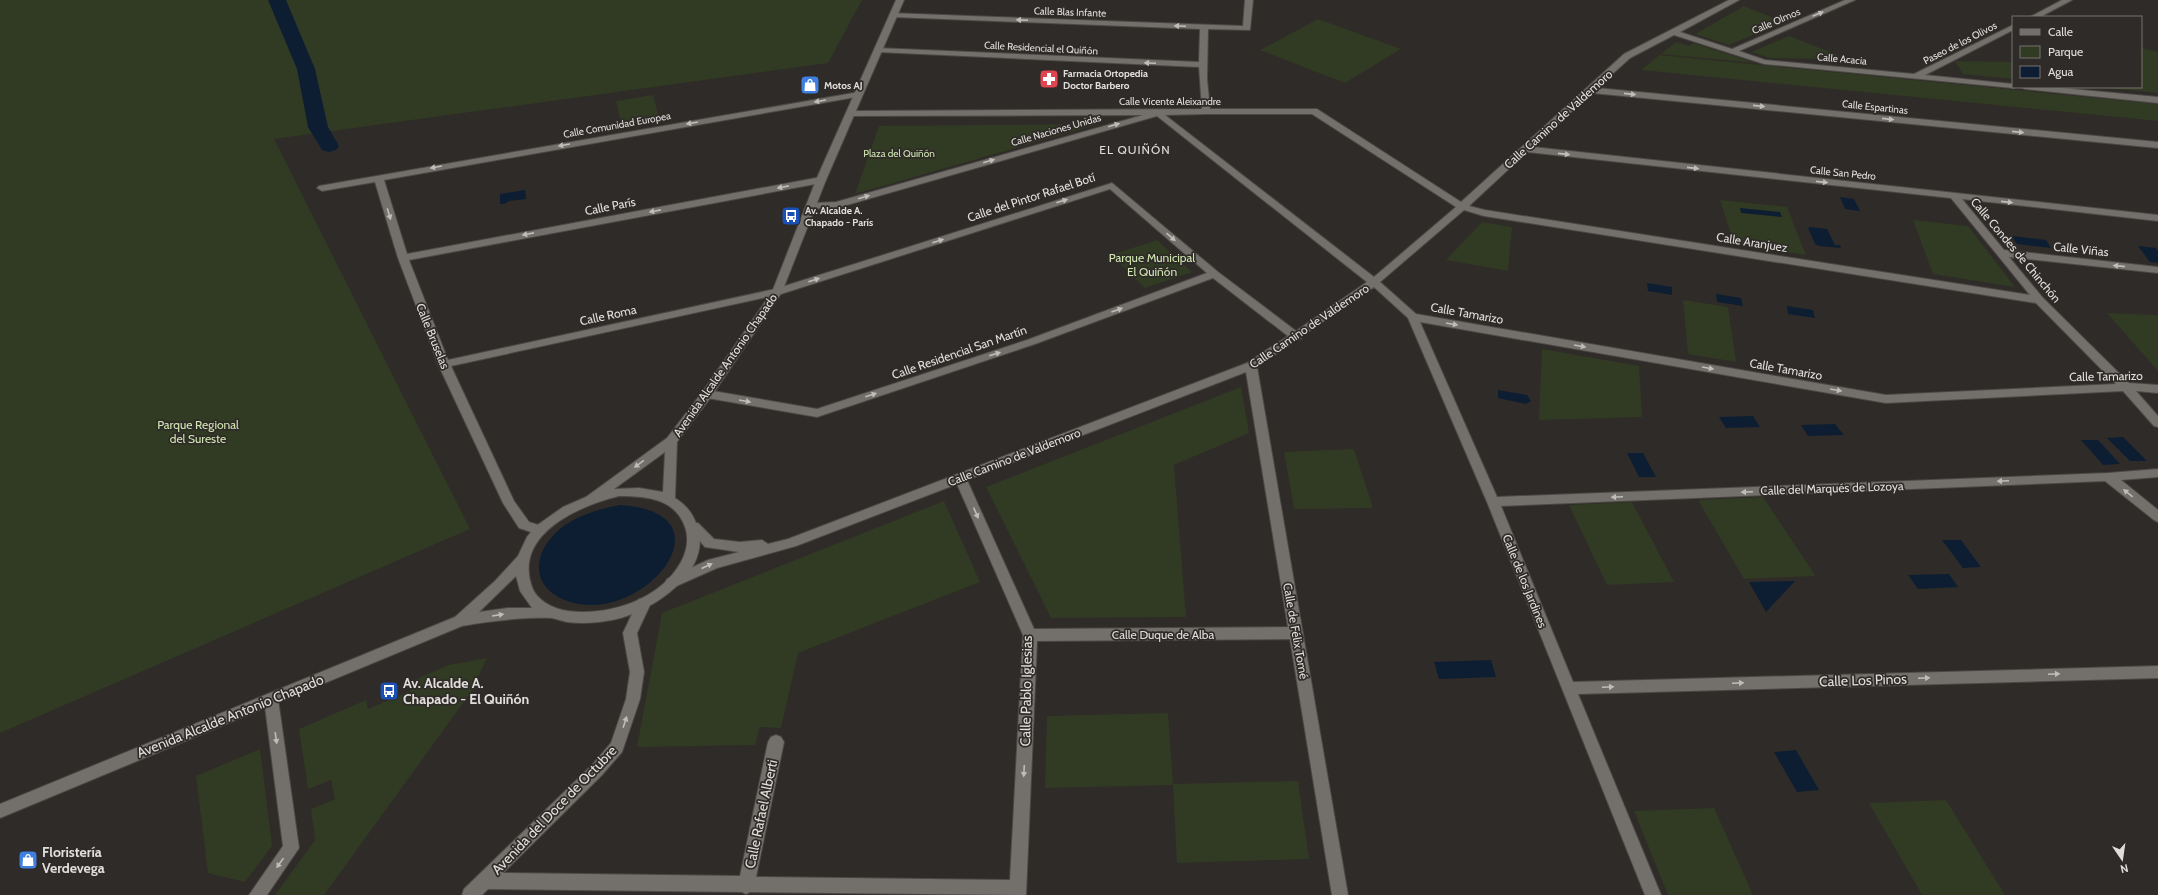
<svg xmlns="http://www.w3.org/2000/svg" width="2158" height="895" viewBox="0 0 2158 895" font-family="Cabin,sans-serif">
<rect width="100%" height="100%" fill="#2f2b28"/>
<g fill="#313a23">
<polygon points="0,0 862,0 828,63 274,139 470,529 0,733"/>
<polygon points="1744,6 1784,22 1729,45 1695,34"/>
<polygon points="1318,19 1401,49 1345,83 1260,50"/>
<polygon points="1789,36 1838,55 1830,59 1770,58 1751,52"/>
<polygon points="1676,42 1689,46 1693,43 1755,63 1661,54"/>
<polygon points="2141,48 2158,52 2158,93 2095,87 2141,87"/>
<polygon points="1659,55 2158,104 2158,121 1641,70"/>
<polygon points="1955,61 2013,62 2013,79 1963,74"/>
<polygon points="653,95 660,121 622,127 616,101"/>
<polygon points="1099,124 855,194 879,126"/>
<polygon points="1720,200 1787,207 1806,255 1734,244"/>
<polygon points="1913,220 1968,226 2015,287 1933,274"/>
<polygon points="1482,222 1512,227 1508,271 1446,260"/>
<polygon points="1157,240 1192,272 1145,288 1111,255"/>
<polygon points="1683,300 1728,307 1736,362 1688,354"/>
<polygon points="2107,313 2158,315 2158,371"/>
<polygon points="1542,349 1639,366 1642,417 1539,420"/>
<polygon points="1241,387 1249,433 1174,465 1186,617 1051,618 986,487"/>
<polygon points="1354,449 1373,508 1294,509 1284,452"/>
<polygon points="1763,497 1813,572 1815,576 1744,579 1698,500"/>
<polygon points="944,501 980,582 798,653 781,728 760,727 755,745 637,747 662,613"/>
<polygon points="1632,502 1674,582 1607,585 1569,505"/>
<polygon points="487,658 471,692 324,895 275,895 315,840 311,809 335,799 331,780 308,789 299,729 366,700 368,709 410,691 407,683 449,665"/>
<polygon points="1168,713 1173,784 1298,781 1309,859 1177,863 1173,785 1045,788 1047,716"/>
<polygon points="260,749 272,846 245,882 208,873 196,776"/>
<polygon points="1946,800 2005,895 1922,895 1869,803"/>
<polygon points="1714,808 1753,895 1668,895 1634,811"/>
</g>
<g fill="#0d1e32">
<polygon points="525,190 526,199 509,201 504,204 500,204 500,194"/>
<polygon points="1840,197 1854,199 1860,211 1845,209"/>
<polygon points="1740,208 1780,212 1782,217 1741,213"/>
<polygon points="1810,227 1827,229 1835,245 1840,245 1841,248 1819,246 1815,244 1808,228"/>
<polygon points="2012,236 2046,240 2051,248 2017,244"/>
<polygon points="2138,246 2156,248 2158,251 2158,263 2150,262"/>
<polygon points="1647,283 1672,287 1672,295 1648,291"/>
<polygon points="1716,294 1741,298 1743,306 1717,302"/>
<polygon points="1787,306 1813,310 1815,318 1788,314"/>
<polygon points="1498,390 1527,395 1531,401 1526,404 1498,398"/>
<polygon points="1753,416 1760,427 1726,428 1719,417"/>
<polygon points="1835,424 1844,435 1808,436 1801,425"/>
<polygon points="2123,437 2147,461 2130,461 2107,438"/>
<polygon points="2081,440 2098,440 2120,464 2103,465"/>
<polygon points="1627,453 1643,453 1656,477 1639,477"/>
<path d="M 620,505 C 731,512 651,616 579,604 C 533,596 526,557 561,528 C 578,515 599,509 620,505 Z"/>
<polygon points="1942,540 1961,540 1981,567 1963,568"/>
<polygon points="1949,574 1958,587 1918,589 1908,575"/>
<polygon points="1795,581 1766,612 1749,582"/>
<polygon points="1491,660 1496,677 1439,679 1434,662"/>
<polygon points="1796,750 1819,790 1797,792 1774,752"/>
</g>
<g fill="none" stroke-linecap="round" stroke-linejoin="round">
<polygon fill="#0d1e32" fill-rule="evenodd" points="268,0 286,0 315,69 328,127 339,146 336,150 329,152 322,150 308,127 297,69"/>
<defs>
<g id="minor">
<path d="M 1245,0 L 1253,0 L 1250,30 L 1208,29 L 1207,79 L 1210,109 L 1317,109 L 1461,202 L 1624,54 L 1729,0 L 1739,0 L 1680,32 L 1732,49 L 1845,0 L 1855,0 L 1739,51 L 1765,60 L 1914,74 L 2013,25 L 2013,30 L 1925,75 L 2013,84 L 2013,87 L 2016,87 L 2013,88 L 1764,64 L 1674,35 L 1630,58 L 1597,88 L 2158,142 L 2158,148 L 1592,93 L 1533,147 L 2158,215 L 2158,221 L 1962,199 L 2004,250 L 2158,267 L 2158,273 L 2009,257 L 2043,298 L 2129,383 L 2158,385 L 2158,393 L 2136,391 L 2158,416 L 2158,427 L 2154,426 L 2123,391 L 1886,403 L 1420,322 L 1497,497 L 2108,473 L 2158,469 L 2158,477 L 2121,480 L 2158,510 L 2158,522 L 2154,520 L 2105,481 L 1501,506 L 1573,682 L 2158,666 L 2158,678 L 1578,694 L 1661,895 L 1645,895 L 1487,502 L 1408,318 L 1374,287 L 1302,336 L 1301,339 L 1296,340 L 1257,367 L 1348,895 L 1332,895 L 1290,639 L 1037,641 L 1026,895 L 750,892 L 746,894 L 742,892 L 488,889 L 482,895 L 462,895 L 464,889 L 592,765 L 611,743 L 626,699 L 630,672 L 623,633 L 639,599 L 644,598 L 649,599 L 651,603 L 637,633 L 644,672 L 640,699 L 622,752 L 602,775 L 503,873 L 740,876 L 768,742 L 771,737 L 776,735 L 781,737 L 784,742 L 756,877 L 1010,880 L 1023,635 L 957,484 L 796,546 L 717,568 L 672,588 L 667,587 L 665,583 L 667,579 L 708,560 L 739,552 L 705,547 L 687,526 L 688,523 L 698,523 L 714,539 L 740,542 L 762,540 L 768,544 L 788,539 L 1247,363 L 1288,336 L 1213,278 L 1035,344 L 817,417 L 707,398 L 701,394 L 707,390 L 817,409 L 1027,340 L 1207,273 L 1110,189 L 781,294 L 451,366 L 514,501 L 529,522 L 545,527 L 546,530 L 545,533 L 540,535 L 519,528 L 503,503 L 438,364 L 398,258 L 375,182 L 322,191 L 317,188 L 319,186 L 859,92 L 862,92 L 862,96 L 384,180 L 407,254 L 821,177 L 826,180 L 821,183 L 409,260 L 448,360 L 775,289 L 1112,183 L 1218,272 L 1296,331 L 1367,282 L 1157,116 L 840,207 L 812,209 L 807,206 L 812,203 L 836,202 L 1143,115 L 847,116 L 847,112 L 850,111 L 1202,109 L 1199,67 L 878,52 L 874,50 L 878,48 L 1199,62 L 1200,29 L 893,17 L 890,17 L 890,13 L 1243,26 ZM 1207,114 L 1312,114 L 1456,207 L 1374,277 L 1165,115 ZM 1527,152 L 1951,198 L 2030,295 L 1485,210 L 1469,206 ZM 1464,210 L 1484,216 L 2036,303 L 2116,384 L 1886,395 L 1416,314 L 1380,282 ZM 1246,372 L 1288,627 L 1034,629 L 967,480 Z"/>
<polygon points="2062,0 2072,0 2040,17 2030,17"/>
<polygon points="2021,87 2050,87 2158,97 2158,103 2025,89"/>
<polygon points="271,693 276,695 278,699 299,848 267,895 249,895 283,846 264,699 266,695"/>
</g>
<path id="secondary" d="M 896,0 L 904,0 L 826,180 L 782,292 L 711,397 L 677,442 L 675,498 C 686,505 693,513 697,526 C 714,572 650,613 612,620 C 597,623 582,624 567,622 C 562,621 557,619 552,618 C 521,617 492,621 462,626 L 0,818 L 0,804 L 455,617 L 495,581 L 518,556 L 527,537 L 536,526 L 563,507 L 586,497 L 667,438 L 703,391 L 772,292 L 816,180 ZM 665,452 L 663,492 L 639,488 L 614,489 ZM 619,496 C 645,496 675,498 685,527 C 689,538 687,551 681,562 C 660,600 609,616 568,611 C 554,609 537,601 532,587 C 513,534 579,506 619,496 ZM 516,576 L 520,591 L 532,608 L 508,608 L 479,612 Z"/>
</defs>
<use href="#minor" stroke="#4b4846" stroke-width="2"/>
<use href="#secondary" stroke="#4b4846" stroke-width="2"/>
<use href="#minor" fill="#736f6b" fill-rule="evenodd"/>
<use href="#secondary" fill="#736f6b" fill-rule="evenodd"/>
</g>
<defs><path id="oneway-solid" d="M-6-.8H1V-3.2L6.5 0L1 3.2V.8H-6Z"/></defs>
<g fill="#bfbdba">
<use href="#oneway-solid" transform="translate(1818 14) rotate(-23)"/>
<use href="#oneway-solid" transform="translate(1022 20) rotate(-178)"/>
<use href="#oneway-solid" transform="translate(1180 26) rotate(-178)"/>
<use href="#oneway-solid" transform="translate(1150 63) rotate(-177)"/>
<use href="#oneway-solid" transform="translate(1630 94) rotate(6)"/>
<use href="#oneway-solid" transform="translate(820 101) rotate(170)"/>
<use href="#oneway-solid" transform="translate(1759 106) rotate(6)"/>
<use href="#oneway-solid" transform="translate(1888 119) rotate(6)"/>
<use href="#oneway-solid" transform="translate(692 123) rotate(170)"/>
<use href="#oneway-solid" transform="translate(1114 125) rotate(-16)"/>
<use href="#oneway-solid" transform="translate(2018 132) rotate(6)"/>
<use href="#oneway-solid" transform="translate(564 145) rotate(170)"/>
<use href="#oneway-solid" transform="translate(1564 154) rotate(6)"/>
<use href="#oneway-solid" transform="translate(989 161) rotate(-16)"/>
<use href="#oneway-solid" transform="translate(436 167) rotate(170)"/>
<use href="#oneway-solid" transform="translate(1693 168) rotate(6)"/>
<use href="#oneway-solid" transform="translate(1822 182) rotate(6)"/>
<use href="#oneway-solid" transform="translate(783 187) rotate(169)"/>
<use href="#oneway-solid" transform="translate(864 197) rotate(-16)"/>
<use href="#oneway-solid" transform="translate(1062 201) rotate(-18)"/>
<use href="#oneway-solid" transform="translate(2007 202) rotate(6)"/>
<use href="#oneway-solid" transform="translate(655 211) rotate(169)"/>
<use href="#oneway-solid" transform="translate(389 214) rotate(73)"/>
<use href="#oneway-solid" transform="translate(528 234) rotate(169)"/>
<use href="#oneway-solid" transform="translate(1171 237) rotate(41)"/>
<use href="#oneway-solid" transform="translate(938 241) rotate(-18)"/>
<use href="#oneway-solid" transform="translate(2119 266) rotate(-174)"/>
<use href="#oneway-solid" transform="translate(814 280) rotate(-18)"/>
<use href="#oneway-solid" transform="translate(1117 310) rotate(-20)"/>
<use href="#oneway-solid" transform="translate(1452 324) rotate(10)"/>
<use href="#oneway-solid" transform="translate(1580 346) rotate(10)"/>
<use href="#oneway-solid" transform="translate(995 354) rotate(-18)"/>
<use href="#oneway-solid" transform="translate(1708 368) rotate(10)"/>
<use href="#oneway-solid" transform="translate(1836 390) rotate(10)"/>
<use href="#oneway-solid" transform="translate(871 395) rotate(-18)"/>
<use href="#oneway-solid" transform="translate(745 401) rotate(10)"/>
<use href="#oneway-solid" transform="translate(639 464) rotate(144)"/>
<use href="#oneway-solid" transform="translate(2003 481) rotate(178)"/>
<use href="#oneway-solid" transform="translate(1747 492) rotate(178)"/>
<use href="#oneway-solid" transform="translate(2128 493) rotate(-141)"/>
<use href="#oneway-solid" transform="translate(1617 497) rotate(178)"/>
<use href="#oneway-solid" transform="translate(976 513) rotate(66)"/>
<use href="#oneway-solid" transform="translate(707 566) rotate(-25)"/>
<use href="#oneway-solid" transform="translate(498 615) rotate(-9)"/>
<use href="#oneway-solid" transform="translate(2054 674) rotate(-2)"/>
<use href="#oneway-solid" transform="translate(1924 678) rotate(-2)"/>
<use href="#oneway-solid" transform="translate(1738 683) rotate(-2)"/>
<use href="#oneway-solid" transform="translate(1608 687) rotate(-2)"/>
<use href="#oneway-solid" transform="translate(625 722) rotate(-72)"/>
<use href="#oneway-solid" transform="translate(276 738) rotate(82)"/>
<use href="#oneway-solid" transform="translate(1024 771) rotate(93)"/>
<use href="#oneway-solid" transform="translate(280 863) rotate(126)"/>
</g>
<defs>
<symbol id="pharmacy-square" viewBox="-11 -11 22 22"><rect x="-9" y="-9" width="18" height="18" rx="4" fill="#e0444e" stroke="#2f2b28"/><path d="M-2-6h4v4h4v4h-4v4h-4v-4h-4v-4h4Z" fill="#fff"/></symbol>
<symbol id="shop-square" viewBox="-11 -11 22 22"><rect x="-9" y="-9" width="18" height="18" rx="4" fill="#3f7fe0" stroke="#2f2b28"/><path d="M-5-2.5h2.3a2.7 3.5 0 0 1 5.4 0H5L5.5 6h-11ZM-1.5-2.5h3a1.5 2.3 0 0 0-3 0Z" fill="#fff"/></symbol>
<symbol id="bus-square" viewBox="-11 -11 22 22"><rect x="-9" y="-9" width="18" height="18" rx="4" fill="#1a4fb4" stroke="#2f2b28"/><path d="M-5-6H5V4H4V6H2V4H-2V6H-4V4H-5ZM-3.5-4V0h7V-4ZM-3.5 1.2v1.5H-2V1.2ZM2 1.2v1.5H3.5V1.2Z" fill="#fff"/></symbol>
</defs>
<g fill-rule="evenodd">
<use href="#pharmacy-square" x="1038" y="68" width="22" height="22"/>
<use href="#shop-square" x="799" y="74" width="22" height="22"/>
<use href="#bus-square" x="780" y="205" width="22" height="22"/>
<use href="#bus-square" x="378" y="680" width="22" height="22"/>
<use href="#shop-square" x="17" y="849" width="22" height="22"/>
</g>
<g text-anchor="middle" dominant-baseline="central" stroke-width="3.5" stroke-linejoin="round" paint-order="stroke">
<g font-size="10" fill="#e0dedc" stroke="#2f2b28">
<text transform="translate(1070 12) rotate(2)">Calle Blas Infante</text>
<text transform="translate(1776 21) rotate(-23)">Calle Olmos</text>
<text transform="translate(1960 43) rotate(-27)">Paseo de los Olivos</text>
<text transform="translate(1041 48) rotate(3)">Calle Residencial el Quiñón</text>
<text transform="translate(1842 59) rotate(5)">Calle Acacia</text>
<text x="1170" y="101">Calle Vicente Aleixandre</text>
<text transform="translate(1875 107) rotate(6)">Calle Espartinas</text>
<text transform="translate(617 125) rotate(-10)">Calle Comunidad Europea</text>
<text transform="translate(1056 130) rotate(-16)">Calle Naciones Unidas</text>
<text transform="translate(1843 173) rotate(6)">Calle San Pedro</text>
</g>
<g font-size="10" font-weight="bold" fill="#e0dedc" stroke="#2f2b28" text-anchor="start">
<text x="1063" y="73">Farmacia Ortopedia<tspan x="1063" dy="12">Doctor Barbero</tspan></text>
<text x="824" y="85">Motos AJ</text>
<text x="805" y="210">Av. Alcalde A.<tspan x="805" dy="12">Chapado - París</tspan></text>
</g>
<g font-size="10" fill="#cfe6b0" stroke="#2f2b28">
<text x="899" y="153">Plaza del Quiñón</text>
</g>
<g font-size="12" fill="#e0dedc" stroke="#2f2b28">
<text transform="translate(1558 119) rotate(-42)">Calle Camino de Valdemoro</text>
<text transform="translate(1031 197) rotate(-18)">Calle del Pintor Rafael Botí</text>
<text transform="translate(610 206) rotate(-11)">Calle París</text>
<text transform="translate(1752 242) rotate(9)">Calle Aranjuez</text>
<text transform="translate(2081 249) rotate(6)">Calle Viñas</text>
<text transform="translate(2016 250) rotate(50)">Calle Condes de Chinchón</text>
<text transform="translate(1467 313) rotate(10)">Calle Tamarizo</text>
<text transform="translate(608 315) rotate(-12)">Calle Roma</text>
<text transform="translate(1309 326) rotate(-34)">Calle Camino de Valdemoro</text>
<text transform="translate(433 336) rotate(68)">Calle Bruselas</text>
<text transform="translate(959 352) rotate(-19)">Calle Residencial San Martín</text>
<text transform="translate(725 365) rotate(-55)">Avenida Alcalde Antonio Chapado</text>
<text transform="translate(1786 369) rotate(10)">Calle Tamarizo</text>
<text transform="translate(2106 376) rotate(-1)">Calle Tamarizo</text>
<text transform="translate(1014 457) rotate(-21)">Calle Camino de Valdemoro</text>
<text transform="translate(1832 488) rotate(-2)">Calle del Marqués de Lozoya</text>
<text transform="translate(1525 581) rotate(68)">Calle de los Jardines</text>
<text transform="translate(1296 631) rotate(80)">Calle de Félix Tomé</text>
<text x="1163" y="634">Calle Duque de Alba</text>
</g>
<g font-size="12" letter-spacing="1" fill="#e0dedc" stroke="#2f2b28">
<text x="1135" y="149">EL QUIÑÓN</text>
</g>
<g font-size="12" fill="#cfe6b0" stroke="#2f2b28">
<text x="1152" y="257">Parque Municipal<tspan x="1152" dy="14">El Quiñón</tspan></text>
<text x="198" y="424">Parque Regional<tspan x="198" dy="14">del Sureste</tspan></text>
</g>
<g font-size="14" fill="#e0dedc" stroke="#2f2b28">
<text transform="translate(1863 680) rotate(-2)">Calle Los Pinos</text>
<text transform="translate(1026 691) rotate(-89)">Calle Pablo Iglesias</text>
<text transform="translate(230 716) rotate(-22)">Avenida Alcalde Antonio Chapado</text>
<text transform="translate(554 810) rotate(-46)">Avenida del Doce de Octubre</text>
<text transform="translate(761 814) rotate(-78)">Calle Rafael Alberti</text>
</g>
<g font-size="14" font-weight="bold" fill="#e0dedc" stroke="#2f2b28" text-anchor="start">
<text x="403" y="683">Av. Alcalde A.<tspan x="403" dy="16">Chapado - El Quiñón</tspan></text>
<text x="42" y="852">Floristería<tspan x="42" dy="16">Verdevega</tspan></text>
</g>
</g>
<rect x="2012" y="16" width="130" height="72" fill="#2f2b28" stroke="#767370"/>
<rect x="2020" y="29" width="20" height="6" fill="#736f6b" stroke="#767370"/>
<text x="2048" y="36" font-size="12" fill="#e0dedc">Calle</text>
<rect x="2020" y="46" width="20" height="12" fill="#313a23" stroke="#767370"/>
<text x="2048" y="56" font-size="12" fill="#e0dedc">Parque</text>
<rect x="2020" y="66" width="20" height="12" fill="#0d1e32" stroke="#767370"/>
<text x="2048" y="76" font-size="12" fill="#e0dedc">Agua</text>
<g transform="translate(2122 859) rotate(167)" stroke="#2f2b28" stroke-width="3" paint-order="stroke">
<path d="M0-3L7 15L0 10L-7 15Z" fill="#e0dedc"/>
<text y="-6" font-size="11" font-weight="bold" text-anchor="middle" fill="#e0dedc">N</text>
</g>
</svg>
